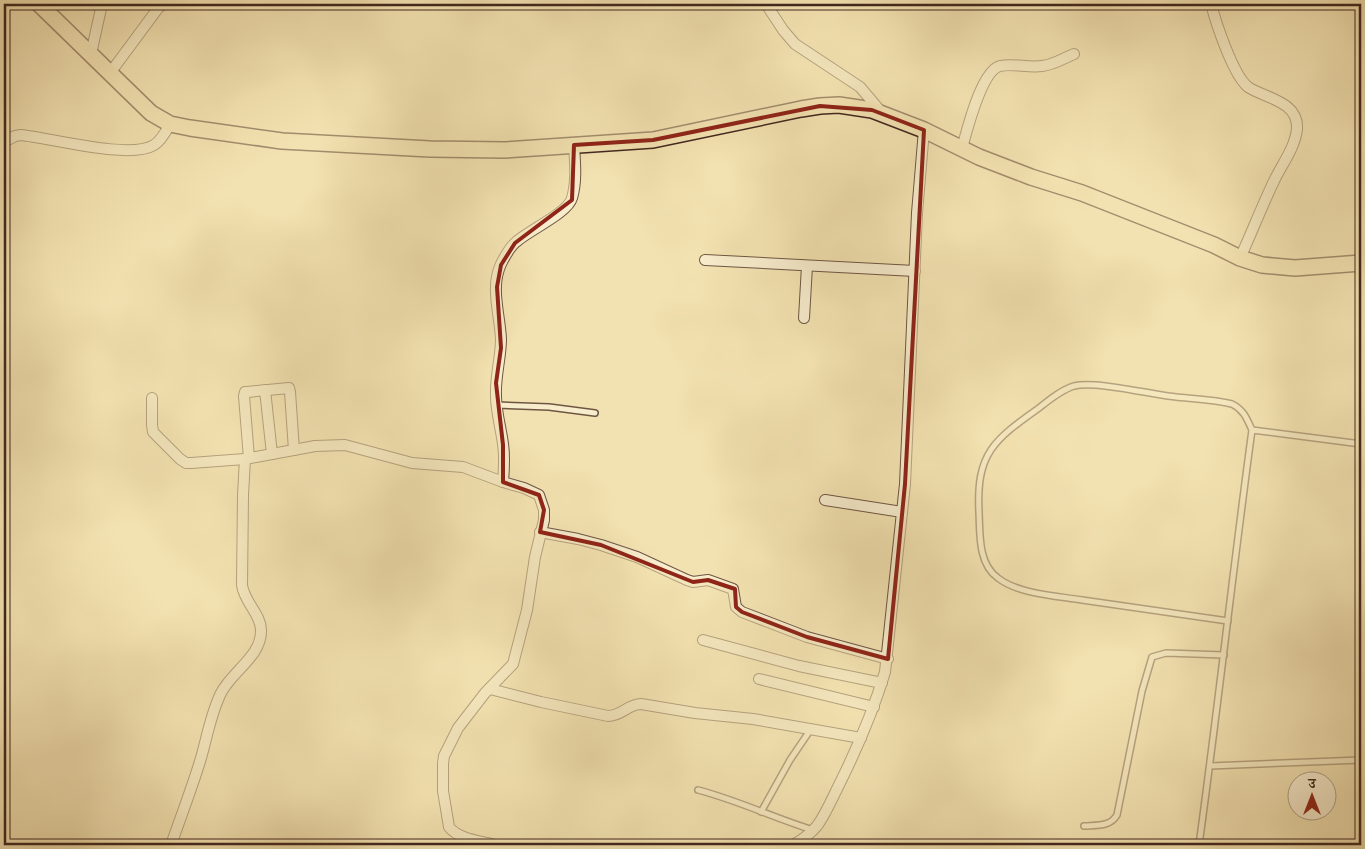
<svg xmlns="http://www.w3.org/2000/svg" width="1365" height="849" viewBox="0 0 1365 849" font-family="'Libre Bodoni','Noto Serif Devanagari',serif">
<rect width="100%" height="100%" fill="#f3e2b1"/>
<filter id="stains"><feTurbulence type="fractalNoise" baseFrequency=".004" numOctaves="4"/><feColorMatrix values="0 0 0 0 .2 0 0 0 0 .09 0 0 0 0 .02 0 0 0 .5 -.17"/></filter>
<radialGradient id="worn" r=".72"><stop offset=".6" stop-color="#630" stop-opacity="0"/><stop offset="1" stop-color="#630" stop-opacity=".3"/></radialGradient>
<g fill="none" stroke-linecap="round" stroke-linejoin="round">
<defs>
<g id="lane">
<polyline points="496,405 549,407 595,413"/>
<path d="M 1228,621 C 1179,614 1130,607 1082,600 C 1057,596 1018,594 998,578 C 978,564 980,534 979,512 C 976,453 994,440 1039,408 C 1049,400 1061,390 1074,386 C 1094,381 1146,393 1168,396 C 1189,399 1212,399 1232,404 C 1244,410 1247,419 1252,430"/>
<polyline points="1210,766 1361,760"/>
<path d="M 698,790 C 737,800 774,818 813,830"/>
<polyline points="761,812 790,760 811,729"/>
<path d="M 1084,826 C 1097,825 1110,827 1117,815 L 1142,691 L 1152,657 L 1166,653 L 1224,655"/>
<path d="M 1199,845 C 1218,707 1233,569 1252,430 L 1361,444"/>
</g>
<g id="street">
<polyline points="766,4 783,30 795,44 860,87 882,113"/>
<path d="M 1211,4 C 1216,23 1233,75 1248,87 C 1264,98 1299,101 1297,129 C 1295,148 1282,164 1274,181 C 1262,206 1252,232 1240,258"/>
<polyline points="91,54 102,4"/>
<polyline points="110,73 159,7 164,4"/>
<path d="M 4,142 L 15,136 L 21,135 C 51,138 130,160 154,145 C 162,140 166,131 170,124"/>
<path d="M 962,148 C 967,131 981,71 1000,66 C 1013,63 1028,68 1042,66 C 1053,65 1064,58 1074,54"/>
<polyline points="705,260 915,271"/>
<polyline points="804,318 807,266"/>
<polyline points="265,390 272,454"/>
<polyline points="152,398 152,425 153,432 180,459 186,463 191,463 245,459"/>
<polyline points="249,458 244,396 245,392 247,392 289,388 290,392 294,450"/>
<polyline points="825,500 902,512"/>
<polyline points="540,532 578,539 601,545 637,557 687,580 693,582 708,580 733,589 736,607 742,612 807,637 888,659"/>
<polyline points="703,640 799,666 882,683"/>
<polyline points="759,679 874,707"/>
<path d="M 490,689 L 541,702 L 608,716 C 622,716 628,704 641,704 L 695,713 L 753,719 L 861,738"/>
<path d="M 171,845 C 181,816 192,788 201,758 C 207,737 211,713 221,693 C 232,671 262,656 261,630 C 261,614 244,602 242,585 L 243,495 L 245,459 L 315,446 L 345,445 L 412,463 L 463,467 L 503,482"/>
<path d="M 495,845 C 481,841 458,839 449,827 L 443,791 L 443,763 L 444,756 L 458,728 L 485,693 L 513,664 L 527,610 L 535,557 L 544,520 L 544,510 L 539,495 L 524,488 L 503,482 C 504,470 505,457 503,444 C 501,428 496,412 496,396 C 495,376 501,358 501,339 C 500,315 490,287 501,264 C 505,256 510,247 516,242 C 529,230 568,213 572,198 C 577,181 575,162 574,145"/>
<path d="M 793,845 C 802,840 810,834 817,826 C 825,815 831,801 837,789 C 856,751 873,712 885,672 L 905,484 L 917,213 L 924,130"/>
</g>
<polyline id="primary" points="39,4 151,113 170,124 190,128 282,141 430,149 505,150 653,140 801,109 820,106 839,105 872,110 924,130 979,157 1031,177 1082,193 1214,245 1240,258 1262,265 1295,268 1361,263"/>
</defs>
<use href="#lane" stroke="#6e5643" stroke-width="8"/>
<use href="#street" stroke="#6e5643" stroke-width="12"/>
<use href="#primary" stroke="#42271e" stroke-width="18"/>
<use href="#lane" stroke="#f7eccc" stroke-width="5"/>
<use href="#street" stroke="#f7eccc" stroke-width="10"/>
<use href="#primary" stroke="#f3e2b1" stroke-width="15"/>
</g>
<path d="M0 0H1365V849H0ZM 820,106 L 872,110 L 924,130 L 905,484 L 888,659 L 807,637 L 742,612 L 736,607 L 735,589 L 708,580 L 693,582 L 601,545 L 540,532 L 544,510 L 539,495 L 503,482 L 503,445 L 496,383 L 501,348 L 497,287 L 501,265 L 515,243 L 572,200 L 574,145 L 653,140 Z" fill="#f3e2b1" fill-opacity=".55" fill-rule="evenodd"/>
<path fill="none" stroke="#8f2418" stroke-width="4" stroke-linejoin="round" d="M 820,106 L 872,110 L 924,130 L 905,484 L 888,659 L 807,637 L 742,612 L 736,607 L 735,589 L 708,580 L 693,582 L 601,545 L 540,532 L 544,510 L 539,495 L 503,482 L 503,445 L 496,383 L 501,348 L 497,287 L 501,265 L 515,243 L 572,200 L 574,145 L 653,140 Z"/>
<rect width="1365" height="849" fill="none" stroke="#f3e2b1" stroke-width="20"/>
<rect x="5" y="5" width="1355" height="839" fill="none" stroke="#42271e" stroke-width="2.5"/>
<rect x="10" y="10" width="1345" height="829" fill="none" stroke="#42271e"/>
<g transform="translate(1312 796)"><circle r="24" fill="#f7eccc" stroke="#af9d86"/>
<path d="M0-4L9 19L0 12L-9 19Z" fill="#8f2418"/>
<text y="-8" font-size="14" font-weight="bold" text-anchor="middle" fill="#42271e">उ</text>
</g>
<rect width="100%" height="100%" filter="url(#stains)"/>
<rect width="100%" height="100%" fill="url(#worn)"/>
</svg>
